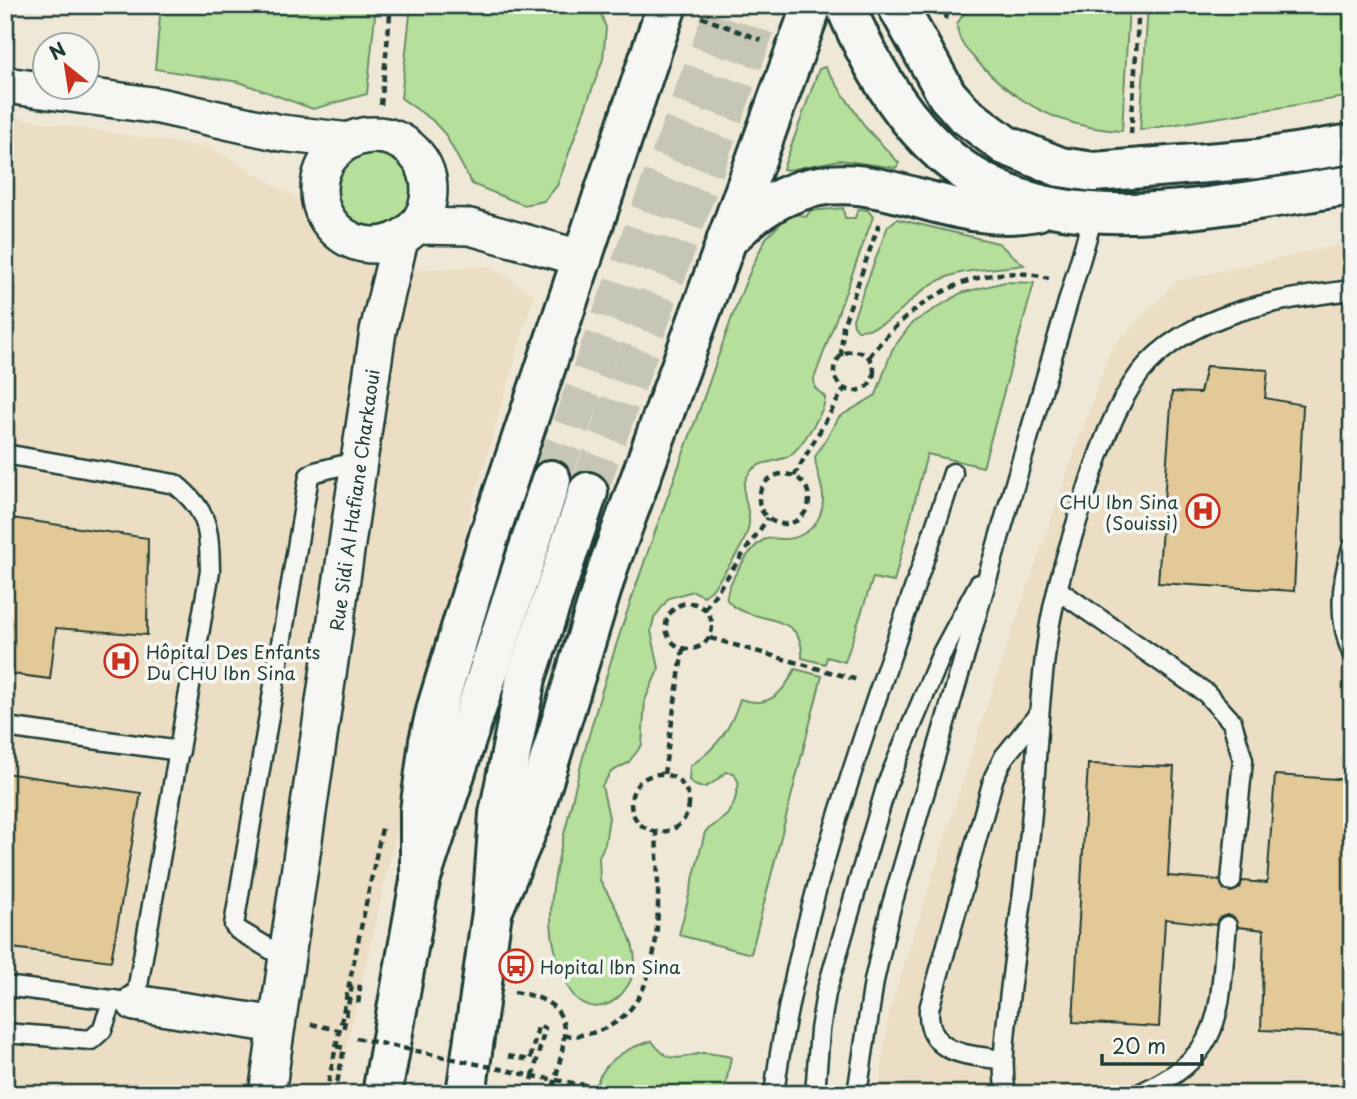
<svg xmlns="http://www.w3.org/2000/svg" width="1357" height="1099" viewBox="0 0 1357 1099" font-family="'Playpen Sans',sans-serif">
<rect width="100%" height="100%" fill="#f0e8d7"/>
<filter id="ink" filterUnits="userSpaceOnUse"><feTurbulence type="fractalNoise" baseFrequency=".0143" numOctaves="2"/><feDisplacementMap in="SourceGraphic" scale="14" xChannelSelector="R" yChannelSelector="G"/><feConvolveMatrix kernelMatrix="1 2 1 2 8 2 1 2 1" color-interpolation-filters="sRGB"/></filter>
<g filter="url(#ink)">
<g fill="#ecdec4">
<polygon points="5,116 211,148 420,269 490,266 534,295 469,517 336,1094 5,1094"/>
<polygon points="1352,242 1352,1094 878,1094 889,1012 997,674 1111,348 1176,281"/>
</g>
<g fill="#b5df9b" stroke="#6a8e68" stroke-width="2">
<polygon points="161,5 376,5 367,94 313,109 239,82 155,69"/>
<polygon points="411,5 598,5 606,28 603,59 557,186 544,201 524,205 472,184 445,134 432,120 401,98"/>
<path d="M 969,5 L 1129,5 L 1122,131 C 1064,128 1020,106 980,64 C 967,51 958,43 957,24 Z"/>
<polygon points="1148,5 1352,5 1352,96 1140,130"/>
<polygon points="825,67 866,128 899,163 896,168 840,160 788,170 783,169 819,69"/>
<circle cx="372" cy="188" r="41"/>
<path d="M 843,208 L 845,218 L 855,218 L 858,209 L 868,210 L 873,217 L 814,379 L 815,388 L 825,397 C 826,410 800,449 789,456 C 776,463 760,460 750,472 C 736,490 751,506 749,524 C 746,547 724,571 712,590 L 704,596 L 693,591 L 669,598 L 654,618 L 651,631 L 659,668 L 645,700 L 642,745 L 628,763 L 611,772 L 602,786 L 609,817 L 605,844 L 599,857 L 600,880 C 612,902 635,936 635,962 C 635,988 605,1021 578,1000 C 566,990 560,968 556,953 C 543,909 558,861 568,818 C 598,685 645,558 692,430 C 716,367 735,298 766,238 L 785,219 L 798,214 L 806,217 L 810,211 Z"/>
<path d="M 897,219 L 998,243 L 1024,265 C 993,270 963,267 934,283 C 905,299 894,329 858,330 L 854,325 L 853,319 L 888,226 Z"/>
<path d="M 1005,282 L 1034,283 L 983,467 L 927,454 L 894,582 L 873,578 L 845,662 L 827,657 L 825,664 L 802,658 C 805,607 748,627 727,600 C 724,587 752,543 766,539 C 771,537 776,539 782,539 C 798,540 814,530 820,515 C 829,493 816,478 815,457 L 839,417 L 876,395 L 892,350 L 912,323 L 961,293 Z"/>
<path d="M 795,669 L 822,676 L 751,954 L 679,935 L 705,832 L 727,815 L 734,803 L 739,783 L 734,773 L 726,772 C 714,782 703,796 689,780 L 690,766 C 716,749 731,729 740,699 C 768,709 783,694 795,669 Z"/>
<path d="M 652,1041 C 669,1065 678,1058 702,1053 C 710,1052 723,1056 731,1057 L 724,1094 L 593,1094 C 600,1064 624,1048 652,1041 Z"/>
</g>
<g fill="#e3c898" stroke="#1f3d34" stroke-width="2">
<polygon points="1206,366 1268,370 1265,398 1303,405 1294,591 1158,583 1172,392 1200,393"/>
<polygon points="5,517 148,538 147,635 56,628 50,679 5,673"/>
<polygon points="1088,764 1174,767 1168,876 1220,880 1224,890 1231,892 1240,888 1242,881 1267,883 1275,775 1352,780 1349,1034 1261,1030 1264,930 1238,927 1234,917 1227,915 1218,919 1216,925 1165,919 1159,1027 1073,1022"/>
<polygon points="5,773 141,793 111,961 5,947"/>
</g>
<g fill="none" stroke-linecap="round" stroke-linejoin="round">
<g stroke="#c6c6b6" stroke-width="38" stroke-dasharray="38 19" stroke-linecap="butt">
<polyline points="551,480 726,5"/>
<polyline points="588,492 764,5"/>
</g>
<defs>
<g id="lane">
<path d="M 5,454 L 175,484 C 209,511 209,529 210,571 L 135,1003 L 5,986"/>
<path d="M 1352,548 C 1341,582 1338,619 1352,653"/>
<polyline points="1058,590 1206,693 1232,722 1243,760 1231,881"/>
<polyline points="5,727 180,751"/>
<polyline points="287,959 238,930 234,925 309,476 315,472 359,461"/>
<polyline points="5,1033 91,1040 102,1030 113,1000"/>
<path d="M 1003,1060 C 967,1054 927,1056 929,1009 L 994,777 L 1004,757 L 1038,715"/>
<path d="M 774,1094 C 802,879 887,678 953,473"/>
<polyline points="815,1094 820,1030 826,993 887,784 942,653 979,584"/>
<polyline points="857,1094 874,981 890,911 1094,213"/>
<path d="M 1006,1094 C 1001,1066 1005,1038 1008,1010 C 1014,953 1023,898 1029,842 C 1037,773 1037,704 1048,636 C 1055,588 1071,540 1086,493 C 1099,452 1114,408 1140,373 C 1188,312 1280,299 1352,290"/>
<path d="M 1139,1094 C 1227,1053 1218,1012 1227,926"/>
</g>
<g id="street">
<polyline points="5,85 159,106 281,133 349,141"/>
<circle cx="374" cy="190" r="55"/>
<polyline points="417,226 470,227 584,259"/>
<polyline points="135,1003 277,1025"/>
<polyline points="267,1094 378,331 400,240"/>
</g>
<g id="secondary">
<path d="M 845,5 C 954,268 1119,221 1352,185"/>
<polyline points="897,5 947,95 964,114 1005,145 1060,167 1094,172 1257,159 1352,144"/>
<path d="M 727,239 C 738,230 748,219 760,211 C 858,142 936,231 1037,211"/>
</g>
<g id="primary">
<polyline points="420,881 420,811 429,741 437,707 491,530 667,5"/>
<polyline points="492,912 531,821 609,565 812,5"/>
<polyline points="382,1094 420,881 551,480"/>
<polyline points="466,1094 492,912 499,814 526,678 588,492"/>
</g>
</defs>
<use href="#lane" stroke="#1f3d34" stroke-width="23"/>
<use href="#street" stroke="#1f3d34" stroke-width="40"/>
<use href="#secondary" stroke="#1f3d34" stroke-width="44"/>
<use href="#primary" stroke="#1f3d34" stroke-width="44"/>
<g stroke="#1f3d34" stroke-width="4.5" stroke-dasharray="7 5" stroke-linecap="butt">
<polyline points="701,17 761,40"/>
<polyline points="945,19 952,5"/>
<polyline points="381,105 391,5"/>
<polyline points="1131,134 1139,5"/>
<circle cx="854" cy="371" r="20"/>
<polyline points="841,356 843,326 879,224"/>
<path d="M 869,357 C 911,301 977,259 1049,278"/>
<circle cx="784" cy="499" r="25"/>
<polyline points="794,476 844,389"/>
<circle cx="689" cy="626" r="23"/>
<polyline points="705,609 768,518"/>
<polyline points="710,638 858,680"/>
<polyline points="664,774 683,649"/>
<circle cx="660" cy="803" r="29"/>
<path d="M 514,992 C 585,1003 563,1041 552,1094"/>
<polyline points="311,1024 343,1031 352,986 360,987 358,1006"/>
<path d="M 564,1036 C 672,1037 659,909 656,832"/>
<polyline points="508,1056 530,1060 538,1026 545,1028 533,1076"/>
<polyline points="326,1094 382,828"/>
<polyline points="335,1094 344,1048 335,1046"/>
<polyline points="519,1094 521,1086 553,1092"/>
<polyline points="530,1094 530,1092"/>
</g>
<use href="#lane" stroke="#f6f6f2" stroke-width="18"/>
<use href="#street" stroke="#f6f6f2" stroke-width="35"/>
<use href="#secondary" stroke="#f6f6f2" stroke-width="38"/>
<use href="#primary" stroke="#f6f6f2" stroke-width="38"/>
<g stroke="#1f3d34" stroke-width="4.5" stroke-dasharray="7 5" stroke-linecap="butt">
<polyline points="356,1038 533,1076 637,1094"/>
<polyline points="530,1092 533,1076"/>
</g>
</g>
</g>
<defs>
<symbol id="hospital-ring" viewBox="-11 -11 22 22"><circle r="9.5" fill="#f6f6f2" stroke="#c8321e" stroke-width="1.5"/><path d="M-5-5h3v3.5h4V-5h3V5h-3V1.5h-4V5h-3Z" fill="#c8321e"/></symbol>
<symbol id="bus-ring" viewBox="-11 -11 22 22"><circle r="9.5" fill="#f6f6f2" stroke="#c8321e" stroke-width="1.5"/><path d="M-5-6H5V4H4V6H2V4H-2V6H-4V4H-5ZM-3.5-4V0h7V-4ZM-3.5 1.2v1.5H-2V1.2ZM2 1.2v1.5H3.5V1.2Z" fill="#c8321e"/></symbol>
</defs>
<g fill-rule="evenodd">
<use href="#hospital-ring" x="1184" y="492" width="38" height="38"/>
<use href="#hospital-ring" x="102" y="642" width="38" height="38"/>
<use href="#bus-ring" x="497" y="947" width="38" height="38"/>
</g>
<g text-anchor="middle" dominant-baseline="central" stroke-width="7" stroke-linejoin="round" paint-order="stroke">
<g font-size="18" fill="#1f3d34" stroke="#f6f6f2">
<text transform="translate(354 500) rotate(-82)">Rue Sidi Al Hafiane Charkaoui</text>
</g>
<g font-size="18" fill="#1f3d34" stroke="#f6f6f2" text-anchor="start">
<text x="1178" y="501" text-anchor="end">CHU Ibn Sina<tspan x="1178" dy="21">(Souissi)</tspan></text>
<text x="146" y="651">Hôpital Des Enfants<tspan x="146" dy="21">Du CHU Ibn Sina</tspan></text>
<text x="540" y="966">Hopital Ibn Sina</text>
</g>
</g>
<rect width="1357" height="1099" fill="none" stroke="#f6f6f2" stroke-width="28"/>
<rect x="14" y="14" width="1329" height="1071" fill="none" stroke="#1f3d34" stroke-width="2.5" filter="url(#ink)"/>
<g transform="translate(66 66) rotate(330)"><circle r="33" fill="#f6f6f2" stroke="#a0aca6" stroke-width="2"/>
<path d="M0-5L12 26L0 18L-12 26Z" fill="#c8321e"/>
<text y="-10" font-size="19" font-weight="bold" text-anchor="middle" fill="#1f3d34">N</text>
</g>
<path d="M1102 1054v10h100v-10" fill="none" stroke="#1f3d34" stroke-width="3.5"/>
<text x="1112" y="1054" font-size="21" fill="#1f3d34" stroke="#f6f6f2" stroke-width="5" paint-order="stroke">20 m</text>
</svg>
